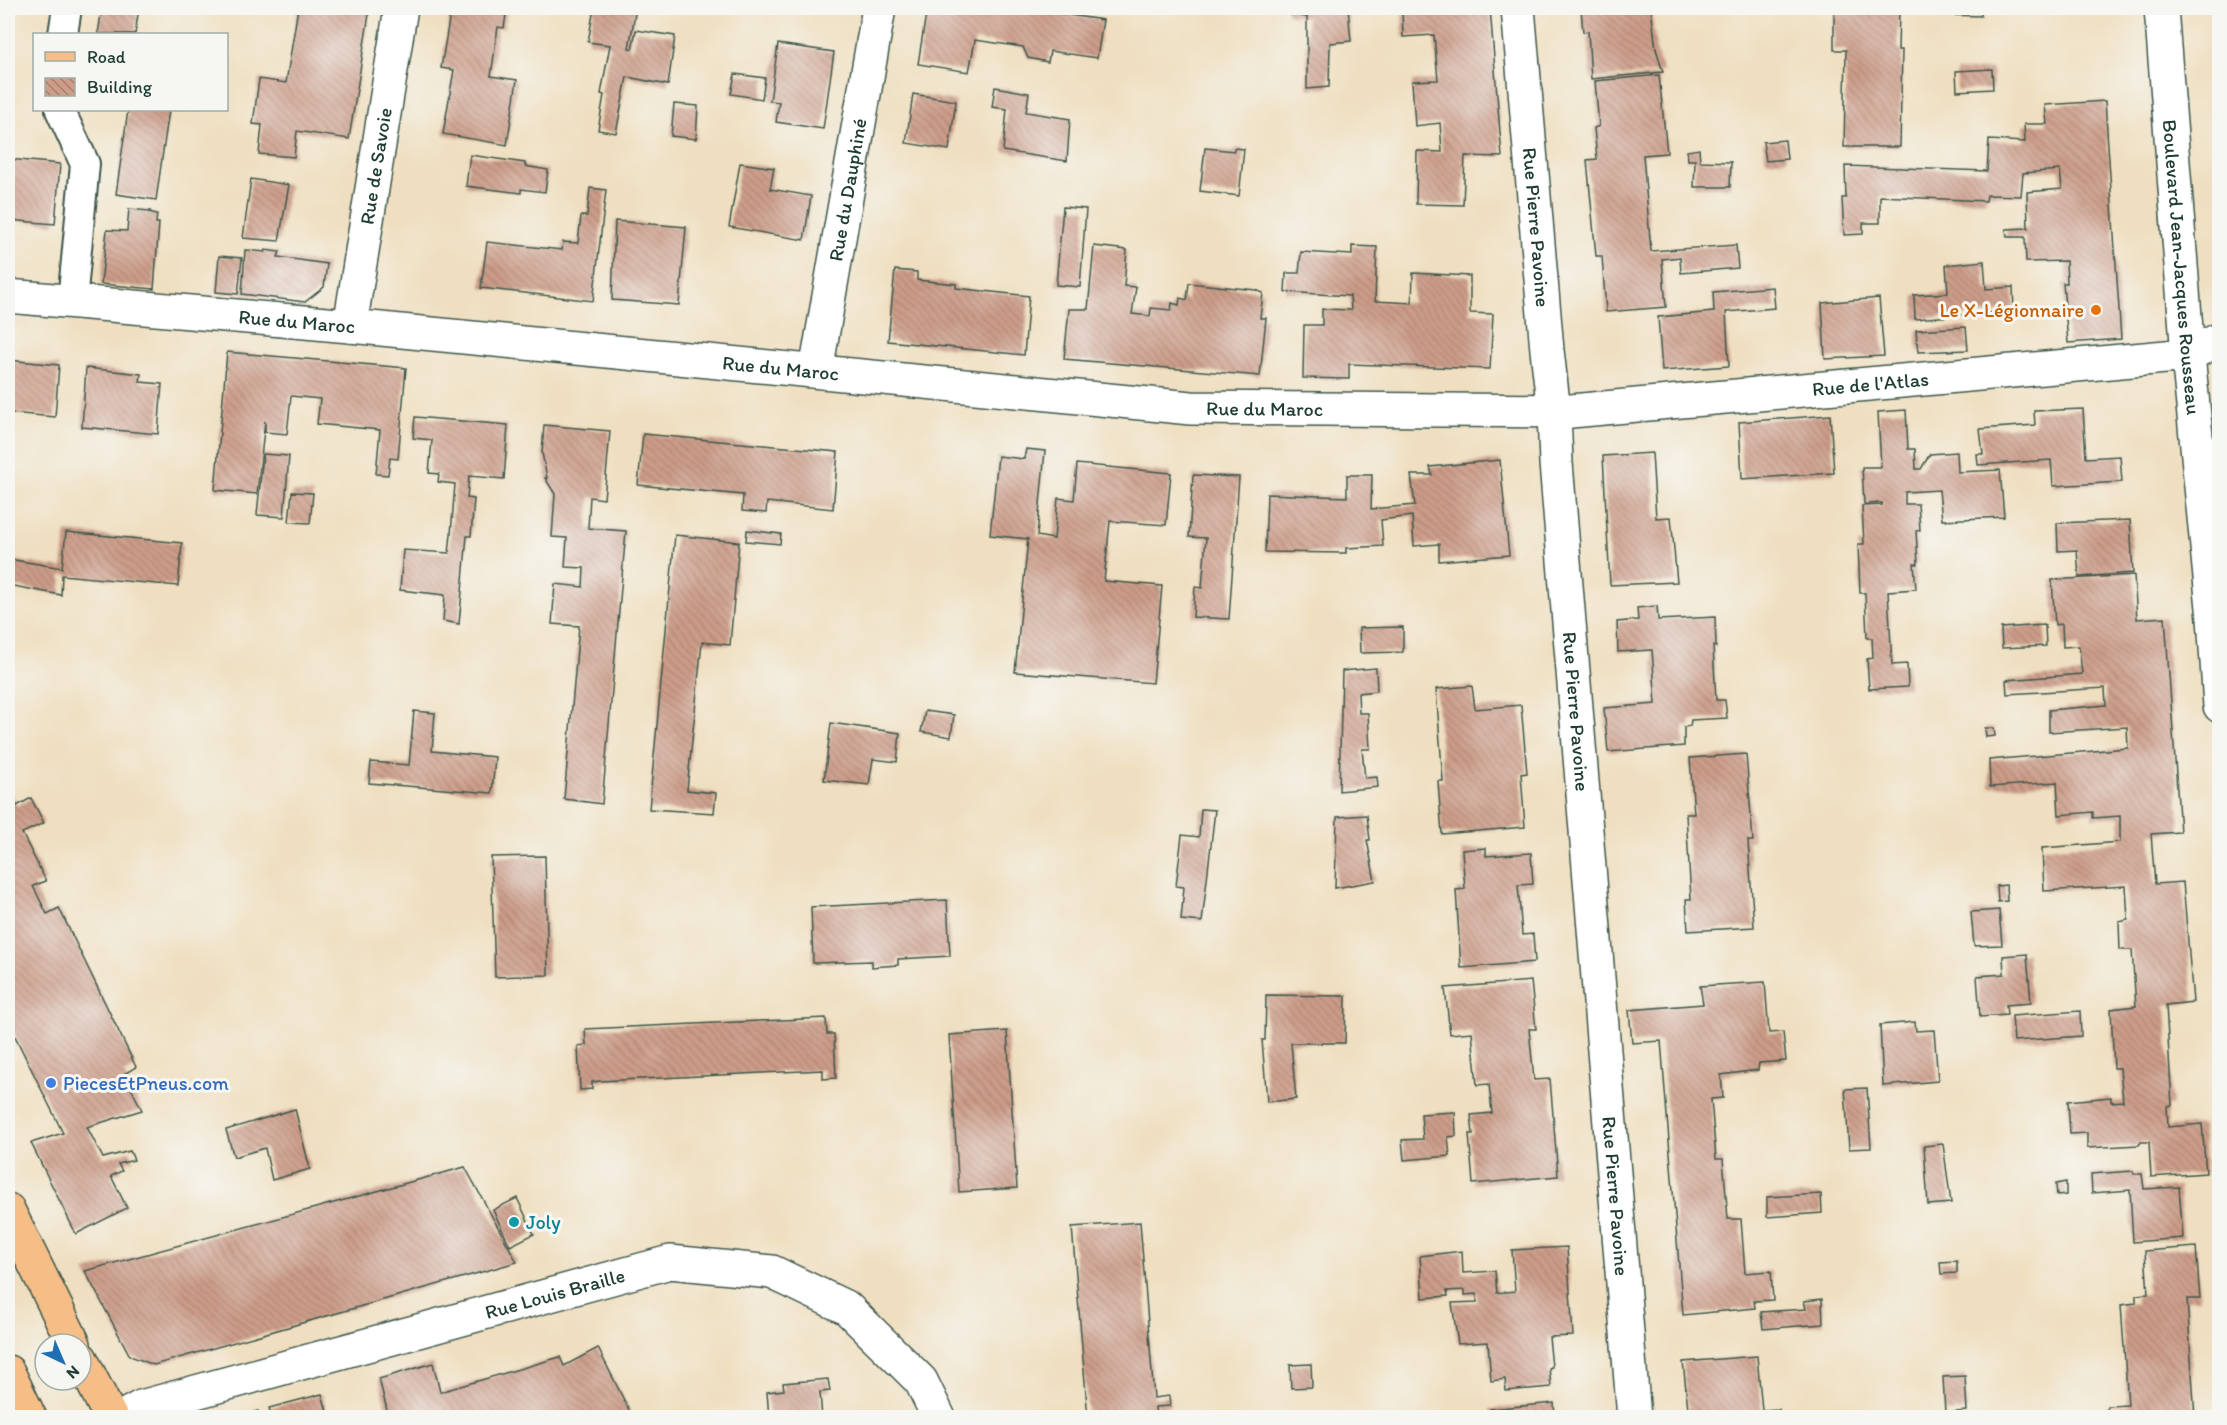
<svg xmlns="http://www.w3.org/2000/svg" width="2227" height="1425" viewBox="0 0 2227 1425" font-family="Itim,sans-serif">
<defs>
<pattern id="building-back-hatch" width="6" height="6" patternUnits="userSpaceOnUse" patternTransform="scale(1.5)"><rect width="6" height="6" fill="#cd9d89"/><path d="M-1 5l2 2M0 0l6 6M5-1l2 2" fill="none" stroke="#a68171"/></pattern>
</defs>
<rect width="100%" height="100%" fill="#f6f6f2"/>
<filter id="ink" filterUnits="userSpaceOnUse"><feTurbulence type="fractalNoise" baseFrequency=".0167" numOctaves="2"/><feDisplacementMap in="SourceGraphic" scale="12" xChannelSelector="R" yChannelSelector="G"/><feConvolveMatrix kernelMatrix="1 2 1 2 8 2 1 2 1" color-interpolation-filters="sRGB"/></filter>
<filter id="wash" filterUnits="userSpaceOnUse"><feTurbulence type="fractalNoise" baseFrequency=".008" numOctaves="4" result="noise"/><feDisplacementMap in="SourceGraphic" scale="24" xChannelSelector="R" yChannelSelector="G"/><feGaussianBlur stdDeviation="1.35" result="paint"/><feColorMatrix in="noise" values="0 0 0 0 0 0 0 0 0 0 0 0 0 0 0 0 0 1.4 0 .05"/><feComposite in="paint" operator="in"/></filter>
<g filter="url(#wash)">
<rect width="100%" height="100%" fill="#efdfc0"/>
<g id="blocks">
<g fill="url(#building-back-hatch)">
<polygon points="102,8 139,8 135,34 98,34"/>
<polygon points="298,8 370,8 349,139 297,131 294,157 259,154 262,125 253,124 259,79 286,83"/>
<polygon points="451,8 507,8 504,28 498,27 491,76 517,80 507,145 443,134 454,70 441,68"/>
<polygon points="594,8 636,8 629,48 632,49 636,30 675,36 668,85 627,77 616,133 598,130 604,95 601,94 610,45 588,42"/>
<polygon points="927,8 1021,8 1103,20 1097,58 1050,51 1048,62 1028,58 1023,47 975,40 969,72 918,64"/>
<polygon points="1287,8 1348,8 1351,41 1330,43 1329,87 1307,89 1307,17 1287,14"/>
<polygon points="1402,8 1490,8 1502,157 1465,156 1463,205 1416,204 1417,151 1442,152 1440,123 1415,126 1412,81 1438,80 1434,35 1403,37"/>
<polygon points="1581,8 1651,8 1656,49 1663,72 1591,79 1588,31 1583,32"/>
<polygon points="1834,8 1899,8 1898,50 1902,50 1900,147 1844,147 1846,50 1834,50"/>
<polygon points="1944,8 1981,8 1981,16 1944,15"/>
<polygon points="778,44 834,52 823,129 776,122 779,102 770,101"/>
<polygon points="1992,69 1993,89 1957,91 1956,71"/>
<polygon points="735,74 765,78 762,99 731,94"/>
<polygon points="1659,75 1667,153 1643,155 1651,251 1736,245 1738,268 1681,273 1680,257 1662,259 1666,307 1606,312 1602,256 1596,256 1587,160 1597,159 1594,128 1599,126 1595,81"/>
<polygon points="995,87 1029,93 1026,112 1070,119 1067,161 1003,151 1007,109 992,107"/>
<polygon points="913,94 956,101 949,150 906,143"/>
<polygon points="2105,101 2121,339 2068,343 2063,283 2067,283 2066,261 2026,262 2025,237 2007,237 2006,229 2028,228 2027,192 2062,189 2060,170 2023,173 2021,196 1987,195 1986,201 1880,196 1880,223 1863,223 1863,234 1844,235 1842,198 1846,198 1845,166 1987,171 1989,140 2025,142 2024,124 2047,124 2045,105"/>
<polygon points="674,104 698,106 696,139 671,136"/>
<polygon points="128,110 169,110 156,200 116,194"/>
<polygon points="1785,140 1787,159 1766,161 1763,142"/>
<polygon points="1205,148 1234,151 1234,148 1244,149 1239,196 1200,191"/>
<polygon points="1699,149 1700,161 1731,162 1730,187 1694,187 1695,160 1688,160 1687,151"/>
<polygon points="470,155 525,163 525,166 548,170 545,192 521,189 521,193 466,186"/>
<polygon points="8,159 60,164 55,224 8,220"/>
<polygon points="740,163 774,168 770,189 811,196 804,240 729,227"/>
<polygon points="251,179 289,185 279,241 243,238"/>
<polygon points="590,188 606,190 593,301 481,288 487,242 562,250 563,242 578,243 581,216 587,216"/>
<polygon points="1063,207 1086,209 1080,287 1056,285"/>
<polygon points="129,209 150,211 149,212 157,214 156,223 159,223 154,289 101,284 107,230 127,231"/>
<polygon points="615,221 686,227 679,305 612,300"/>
<polygon points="1094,246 1127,250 1124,286 1136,287 1132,314 1150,316 1151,308 1171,310 1172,303 1179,305 1180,298 1187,300 1189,283 1256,290 1263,293 1260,318 1266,318 1260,376 1064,359 1069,309 1088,309"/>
<polygon points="1352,246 1377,247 1375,301 1412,303 1413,273 1470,276 1470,313 1493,314 1490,369 1349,364 1349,379 1303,378 1304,325 1322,325 1322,309 1351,310 1350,296 1285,292 1286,273 1299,273 1301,252 1352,255"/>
<polygon points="245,250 265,252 265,250 280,252 278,257 327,264 324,287 305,302 242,294"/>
<polygon points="219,256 242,258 238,294 216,292"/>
<polygon points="1984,261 1986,289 2013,287 2014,311 1915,319 1914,295 1948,293 1946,265"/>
<polygon points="895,270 917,272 917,280 956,284 956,288 1029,296 1024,355 888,341"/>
<polygon points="1773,287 1775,308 1726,312 1729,366 1662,371 1658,317 1714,312 1713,292"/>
<polygon points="1879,298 1884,356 1825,359 1822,303"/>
<polygon points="1966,327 1968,350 1918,352 1916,330"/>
<polygon points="227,352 406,368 398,459 390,458 388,475 376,474 380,430 317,424 320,399 291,396 287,434 265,432 265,421 257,494 215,490"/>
<polygon points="8,360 59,365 55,417 10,413 8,423"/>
<polygon points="86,368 141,374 140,382 162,384 158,434 82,427"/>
<polygon points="2083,409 2086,458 2120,456 2122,482 2053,486 2051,460 1978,465 1977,454 1983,454 1980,429 2035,425 2034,411"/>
<polygon points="1906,410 1908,449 1915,449 1916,469 1921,469 1930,454 1957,452 1958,472 2000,470 2004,517 1942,520 1939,490 1905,492 1905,504 1918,504 1920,530 1916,531 1918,564 1914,564 1916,589 1888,591 1892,665 1907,664 1908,687 1869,689 1867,659 1873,658 1872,638 1867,638 1865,593 1860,593 1858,544 1864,544 1862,506 1882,505 1882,503 1864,504 1862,467 1881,467 1878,412"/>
<polygon points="1830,415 1834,473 1742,479 1739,422"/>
<polygon points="415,417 508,425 504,479 469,476 467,498 474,499 471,536 467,536 459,624 443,621 445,595 400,590 403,550 449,553 451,534 455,484 438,482 439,474 429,473 432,440 413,438"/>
<polygon points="544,425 610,431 604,499 590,497 588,528 626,531 602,804 564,799 579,626 552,624 555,584 583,587 584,568 565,567 567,538 552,537 555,494 545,478 547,478 542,453"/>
<polygon points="643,434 838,452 833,509 767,502 766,513 742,511 743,495 638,485"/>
<polygon points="1026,449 1045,451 1037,536 1054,539 1058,498 1074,500 1077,464 1171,473 1166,525 1110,521 1104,581 1162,586 1153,683 1015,672 1028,539 990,535 998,456 1024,459"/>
<polygon points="1652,453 1656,518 1671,517 1677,582 1610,585 1603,456"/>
<polygon points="263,454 289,456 284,517 257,515"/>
<polygon points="1500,460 1509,555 1439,561 1439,544 1414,546 1412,516 1381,520 1383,546 1346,548 1346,553 1265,552 1267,494 1347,497 1347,475 1372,475 1371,509 1415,505 1411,475 1432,475 1430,467"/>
<polygon points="1193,475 1239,477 1229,619 1193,617 1195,587 1202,588 1206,538 1189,537"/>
<polygon points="292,492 313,493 310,523 289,522"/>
<polygon points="2130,520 2133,573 2079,577 2077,550 2058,551 2057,523"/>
<polygon points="747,530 781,534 780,544 746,541"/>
<polygon points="66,532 182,543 178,586 62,575 61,595 8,585 8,559 62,568"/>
<polygon points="675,535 739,542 730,645 702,642 687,790 716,793 714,813 649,809"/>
<polygon points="2134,575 2137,619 2165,617 2180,832 2151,834 2155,884 2183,882 2193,1002 2166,1005 2172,1105 2167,1106 2168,1127 2202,1124 2206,1173 2151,1177 2149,1142 2141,1142 2139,1145 2087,1148 2087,1133 2070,1134 2068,1101 2111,1097 2111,1102 2123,1101 2120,1068 2114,1068 2111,1009 2136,1006 2132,950 2120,950 2119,922 2128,920 2126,886 2044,891 2042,848 2120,842 2120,816 2093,818 2093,812 2059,815 2057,782 1990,787 1989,760 2128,748 2127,727 2049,732 2049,710 2106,705 2105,688 2007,694 2006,680 2082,674 2079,646 2063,647 2062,624 2055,625 2052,580"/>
<polygon points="1657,606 1658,620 1715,617 1716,647 1713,646 1716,700 1725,700 1727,718 1691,720 1690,726 1684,727 1684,746 1608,752 1604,708 1656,704 1652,650 1618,652 1617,622 1638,620 1637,608"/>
<polygon points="2045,625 2046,646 2002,648 2001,628"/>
<polygon points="1403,627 1403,652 1360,653 1359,628"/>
<polygon points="1376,668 1377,691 1358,693 1359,713 1368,713 1370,749 1362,749 1365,778 1377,777 1378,787 1339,791 1342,671"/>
<polygon points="1472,686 1475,709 1521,705 1527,773 1521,774 1525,827 1442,834 1438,781 1443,781 1436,689"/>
<polygon points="414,711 435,713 432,751 495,757 492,793 369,783 371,762 409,765"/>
<polygon points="925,711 954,715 951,737 921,732"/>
<polygon points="831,723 900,733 897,762 873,759 869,785 824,780"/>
<polygon points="1985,728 1994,728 1995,736 1986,737"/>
<polygon points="1746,754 1753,841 1748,841 1754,927 1688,931 1686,899 1691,899 1686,814 1694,814 1690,758"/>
<polygon points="8,787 17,806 31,798 44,823 22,833 46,881 33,886 47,914 59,908 136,1067 124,1074 142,1110 87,1127 103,1158 130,1151 134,1160 118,1164 122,1171 111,1176 127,1208 76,1234 31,1143 63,1133 8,1022"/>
<polygon points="1201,809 1215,810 1202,922 1181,920 1184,887 1176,886 1182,835 1199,837"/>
<polygon points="1367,815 1370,840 1367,840 1375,881 1335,888 1337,817"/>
<polygon points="1486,848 1486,856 1531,853 1533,884 1518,885 1522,935 1533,934 1535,962 1461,968 1456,890 1465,889 1462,850"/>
<polygon points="545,856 548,975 495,977 491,857"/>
<polygon points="2006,885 2007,901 1998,902 1997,886"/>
<polygon points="947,900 950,956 898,959 898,965 872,967 872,961 813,963 811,907"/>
<polygon points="1999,910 2002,945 1974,946 1971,912"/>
<polygon points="2027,954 2031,1003 2006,1005 2007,1015 1980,1017 1977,976 2004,974 2003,956"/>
<polygon points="1531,981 1536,1029 1529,1029 1534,1080 1550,1079 1558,1176 1473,1184 1469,1134 1473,1134 1471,1115 1492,1113 1489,1084 1477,1085 1472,1032 1450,1034 1445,988"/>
<polygon points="1765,982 1769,1033 1783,1032 1786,1061 1759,1063 1758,1070 1721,1075 1723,1098 1711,1099 1716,1159 1723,1159 1728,1219 1741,1219 1745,1273 1771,1271 1773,1300 1754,1301 1755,1308 1683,1315 1661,1041 1632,1043 1629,1010 1703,1004 1700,986"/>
<polygon points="1266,995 1346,996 1345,1043 1291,1043 1296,1099 1267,1102 1262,1040 1265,1040"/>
<polygon points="2080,1011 2081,1036 2014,1041 2012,1016"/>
<polygon points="826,1018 827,1034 834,1034 836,1078 823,1079 823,1070 600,1081 592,1082 592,1089 580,1090 578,1046 586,1045 585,1029"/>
<polygon points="1915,1022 1916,1031 1934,1030 1938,1081 1883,1086 1880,1025"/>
<polygon points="1007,1031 1017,1188 959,1192 949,1035"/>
<polygon points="1867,1088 1871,1148 1849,1149 1845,1089"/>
<polygon points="295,1109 310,1169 272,1180 265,1148 234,1157 226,1130"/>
<polygon points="1455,1112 1456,1136 1448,1137 1450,1156 1404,1160 1402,1140 1423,1139 1421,1114"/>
<polygon points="1943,1144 1951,1203 1928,1205 1924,1146"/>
<polygon points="465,1167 517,1262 154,1365 130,1356 85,1271"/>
<polygon points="2133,1171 2134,1174 2142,1174 2144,1189 2179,1187 2183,1238 2133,1242 2130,1190 2092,1193 2091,1174"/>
<polygon points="2066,1182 2066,1195 2057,1196 2056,1184"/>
<polygon points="1821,1194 1822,1213 1767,1217 1767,1197"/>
<polygon points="517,1198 534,1234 510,1246 493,1210"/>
<polygon points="1140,1222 1154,1398 1169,1396 1170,1406 1155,1407 1156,1418 1088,1418 1072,1227"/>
<polygon points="1567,1247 1573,1336 1549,1337 1552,1367 1549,1368 1551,1387 1506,1391 1505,1379 1491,1381 1488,1342 1458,1344 1452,1303 1477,1302 1477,1294 1465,1295 1465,1290 1447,1291 1448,1296 1423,1298 1420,1256 1462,1251 1463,1273 1495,1271 1497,1293 1515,1291 1512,1250"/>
<polygon points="2196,1247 2200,1299 2187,1299 2195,1418 2108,1418 2107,1406 2128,1405 2121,1305 2136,1303 2136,1295 2148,1294 2145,1251"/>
<polygon points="1957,1261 1957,1273 1941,1274 1940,1262"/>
<polygon points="1822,1299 1823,1324 1763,1329 1761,1312 1806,1309 1804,1301"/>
<polygon points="598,1348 633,1418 389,1418 379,1379 433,1363 440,1392 560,1357 564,1366"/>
<polygon points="1757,1356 1762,1410 1779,1409 1779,1418 1742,1418 1742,1413 1689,1418 1683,1362"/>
<polygon points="1311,1364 1312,1387 1291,1388 1290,1365"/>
<polygon points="1965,1376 1967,1411 1945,1413 1943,1377"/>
<polygon points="828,1379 830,1391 820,1392 822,1418 769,1418 767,1392 784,1390 783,1383"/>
<polygon points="322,1394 329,1418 272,1418 269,1408"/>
<polygon points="1554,1403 1555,1418 1491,1418 1490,1409"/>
<polygon points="258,1411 261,1418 238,1418 237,1417"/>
</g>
</g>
</g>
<g filter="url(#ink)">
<use href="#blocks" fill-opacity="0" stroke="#3e5549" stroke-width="1.5"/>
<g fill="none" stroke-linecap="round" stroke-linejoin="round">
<defs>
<g id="service">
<polyline points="63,34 67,8"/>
<polyline points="60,110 85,164 72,302"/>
</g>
<g id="minor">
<path id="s1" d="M 1518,8 L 1547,350 L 1554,412 L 1556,463 L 1634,1418"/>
<path id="s2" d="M 2161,8 L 2188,355 L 2214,618 L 2220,706"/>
<path id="s3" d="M 8,296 L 350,326 L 1191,408 L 1571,411 L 2188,355 L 2220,339"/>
<path id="s4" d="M 350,326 L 401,8"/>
<path id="s5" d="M 816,371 L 879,8"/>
<path id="s6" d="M 121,1418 L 141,1407 L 670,1262 L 772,1272 L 847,1308 L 921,1381 L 939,1418"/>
</g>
<g id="primary">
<polyline points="8,1210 74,1344"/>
<polyline points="81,1359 111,1418"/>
<polyline points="8,1372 30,1418"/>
</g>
</defs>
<use href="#service" stroke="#3e5549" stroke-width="32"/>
<use href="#minor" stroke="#3e5549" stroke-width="36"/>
<use href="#primary" stroke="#3e5549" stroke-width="36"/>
<use href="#service" stroke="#fff" stroke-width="28"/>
<use href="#minor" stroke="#fff" stroke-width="33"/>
<use href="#primary" stroke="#f6be87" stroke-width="33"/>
</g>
</g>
<circle fill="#e8710a" stroke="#f6f6f2" stroke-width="2" cx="2096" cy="310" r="6"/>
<circle fill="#3f7fe0" stroke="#f6f6f2" stroke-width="2" cx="51" cy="1083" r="6"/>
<circle fill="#0f9aa8" stroke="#f6f6f2" stroke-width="2" cx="514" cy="1222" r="6"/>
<g text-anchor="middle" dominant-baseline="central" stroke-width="6" stroke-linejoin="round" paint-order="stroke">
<g font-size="20" fill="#1f3d34" stroke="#f6f6f2">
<text stroke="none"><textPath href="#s4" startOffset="162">Rue de Savoie</textPath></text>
<text stroke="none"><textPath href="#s5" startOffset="184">Rue du Dauphiné</textPath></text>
<text stroke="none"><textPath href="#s1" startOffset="220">Rue Pierre Pavoine</textPath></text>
<text stroke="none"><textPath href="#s2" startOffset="260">Boulevard Jean-Jacques Rousseau</textPath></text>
<text stroke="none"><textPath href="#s3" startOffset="290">Rue du Maroc</textPath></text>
<text stroke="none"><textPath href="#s3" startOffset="776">Rue du Maroc</textPath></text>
<text stroke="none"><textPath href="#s3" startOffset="1869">Rue de l'Atlas</textPath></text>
<text stroke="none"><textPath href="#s3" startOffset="1262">Rue du Maroc</textPath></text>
<text stroke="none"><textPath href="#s1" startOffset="706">Rue Pierre Pavoine</textPath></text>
<text stroke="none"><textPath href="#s1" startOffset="1192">Rue Pierre Pavoine</textPath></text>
<text stroke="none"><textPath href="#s6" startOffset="452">Rue Louis Braille</textPath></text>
</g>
<g font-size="20" fill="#c56008" stroke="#f6f6f2" text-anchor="end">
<text x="2084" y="310">Le X-Légionnaire</text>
</g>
<g font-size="20" fill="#366cbe" stroke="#f6f6f2" text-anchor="start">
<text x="63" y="1083">PiecesEtPneus.com</text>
</g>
<g font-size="20" fill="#0d838f" stroke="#f6f6f2" text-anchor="start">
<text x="526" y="1222">Joly</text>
</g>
</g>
<rect width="2227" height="1425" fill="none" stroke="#f6f6f2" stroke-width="30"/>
<rect x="33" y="33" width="195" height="78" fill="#f6f6f2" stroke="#a0aca6" stroke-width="1.5"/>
<rect x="45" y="52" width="30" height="9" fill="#f6be87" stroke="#a0aca6" stroke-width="1.5"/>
<text x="87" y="63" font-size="18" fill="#1f3d34">Road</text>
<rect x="45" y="78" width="30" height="18" fill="url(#building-back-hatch)" stroke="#a0aca6" stroke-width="1.5"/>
<text x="87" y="93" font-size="18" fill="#1f3d34">Building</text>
<g transform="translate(63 1362) rotate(136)"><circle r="28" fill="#f6f6f2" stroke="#a0aca6" stroke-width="1.5"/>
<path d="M0-4.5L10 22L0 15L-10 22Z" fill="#1f6fb2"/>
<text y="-9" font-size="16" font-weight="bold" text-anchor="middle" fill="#1f3d34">N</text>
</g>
</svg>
